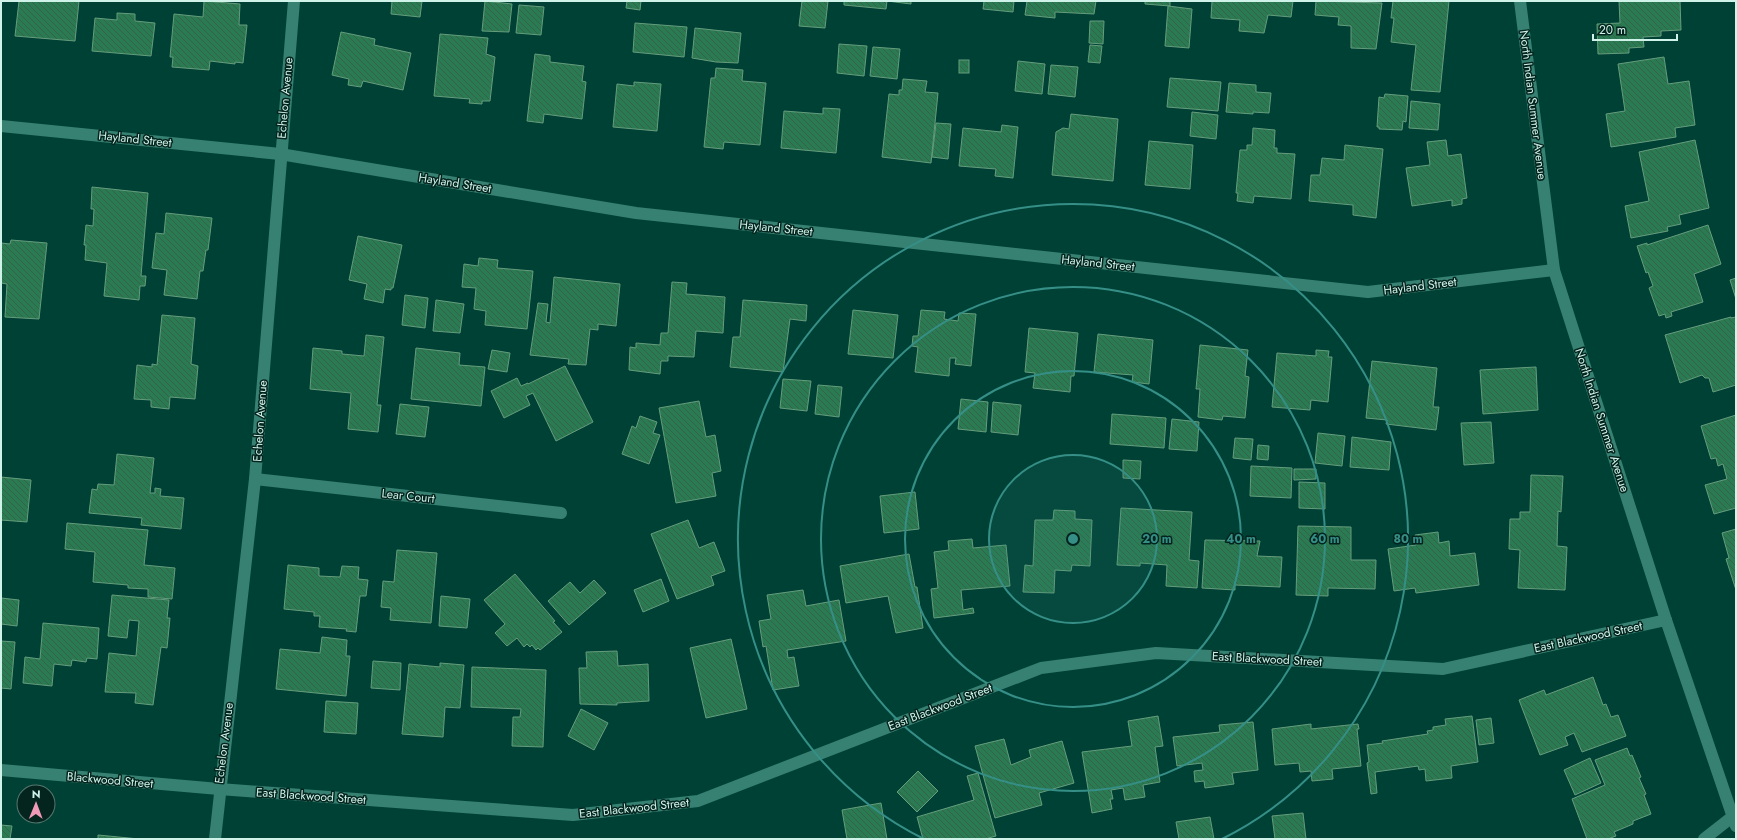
<svg xmlns="http://www.w3.org/2000/svg" width="1737" height="840" viewBox="0 0 1737 840" font-family="Jost,sans-serif">
<defs>
<pattern id="building-back-hatch" width="6" height="6" patternUnits="userSpaceOnUse"><rect width="6" height="6" fill="#2b7b52"/><path d="M-1 5l2 2M0 0l6 6M5-1l2 2" fill="none" stroke="#34624c"/></pattern>
</defs>
<rect width="100%" height="100%" fill="#004136"/>
<g fill="url(#building-back-hatch)" stroke="#659d7c">
<polygon points="19,1 79,1 75,41 15,36"/>
<polygon points="204,1 240,4 239,25 247,25 243,63 235,62 235,64 210,61 209,70 172,67 173,57 170,57 174,14 203,17"/>
<polygon points="392,1 422,1 420,17 391,14"/>
<polygon points="485,1 512,4 509,32 482,31"/>
<polygon points="627,1 641,1 640,10 626,8"/>
<polygon points="802,1 828,1 825,28 799,26"/>
<polygon points="844,1 911,1 911,4 887,1 886,9 844,5"/>
<polygon points="984,1 1014,1 1013,12 983,9"/>
<polygon points="1027,1 1096,1 1094,14 1055,12 1055,18 1025,15"/>
<polygon points="1145,1 1170,1 1170,6 1145,4"/>
<polygon points="1212,1 1293,1 1291,17 1268,15 1264,33 1239,31 1240,20 1211,18"/>
<polygon points="1316,1 1382,3 1376,49 1351,48 1351,26 1338,25 1339,17 1315,15"/>
<polygon points="1393,1 1449,1 1440,92 1411,90 1416,45 1391,42 1394,18 1391,18"/>
<polygon points="1619,1 1680,1 1681,30 1661,31 1661,36 1643,37 1644,47 1629,48 1629,53 1598,54 1597,24 1620,23"/>
<polygon points="519,5 544,7 541,35 516,33"/>
<polygon points="1168,6 1192,9 1189,48 1165,46"/>
<polygon points="117,13 135,14 135,21 155,23 151,56 92,51 95,18 117,20"/>
<polygon points="1090,21 1104,21 1103,44 1089,43"/>
<polygon points="635,23 687,27 684,57 633,52"/>
<polygon points="695,28 741,33 738,63 716,62 692,58"/>
<polygon points="341,32 375,39 374,45 411,53 403,90 363,81 361,87 348,85 349,79 332,75"/>
<polygon points="440,34 488,38 486,54 495,57 490,101 482,101 482,104 469,103 470,99 434,96"/>
<polygon points="839,44 867,46 864,76 837,73"/>
<polygon points="1090,45 1102,46 1100,63 1088,62"/>
<polygon points="873,47 900,49 897,79 870,76"/>
<polygon points="535,54 550,56 550,62 584,66 582,81 586,82 582,119 544,114 543,123 527,121"/>
<polygon points="1664,57 1668,84 1689,81 1695,125 1675,128 1676,137 1611,147 1606,114 1625,111 1618,64"/>
<rect x="959" y="60" width="10" height="13"/>
<polygon points="1018,61 1045,64 1042,94 1015,91"/>
<polygon points="1051,65 1078,67 1075,97 1048,94"/>
<polygon points="716,68 743,70 742,81 766,83 760,145 724,142 723,149 704,147 711,78 715,78"/>
<polygon points="1170,78 1221,82 1218,111 1167,107"/>
<polygon points="903,79 927,81 925,92 938,93 931,163 882,157 889,94 899,95 899,90 902,90"/>
<polygon points="634,82 661,84 657,131 613,127 617,84 634,86"/>
<polygon points="1229,83 1256,85 1256,92 1271,93 1269,113 1253,112 1253,114 1226,112"/>
<polygon points="1385,94 1408,96 1406,122 1403,121 1402,130 1379,129 1379,127 1377,127 1379,97 1384,98"/>
<polygon points="1411,101 1440,104 1438,130 1409,128"/>
<polygon points="823,108 840,109 836,153 781,148 784,111 823,114"/>
<polygon points="1192,112 1218,115 1216,139 1190,136"/>
<polygon points="1071,114 1118,119 1113,181 1052,175 1056,132 1063,128 1069,129"/>
<polygon points="936,123 951,124 948,159 932,157"/>
<polygon points="1002,125 1018,127 1013,178 995,176 996,169 959,166 963,128 1001,132"/>
<polygon points="1253,128 1275,130 1274,148 1277,148 1277,153 1295,154 1291,199 1254,196 1253,203 1237,201 1238,193 1236,193 1240,150 1247,150 1247,145 1252,145"/>
<polygon points="1446,140 1448,156 1461,154 1467,198 1462,199 1462,204 1452,206 1452,200 1412,206 1406,168 1430,165 1427,142"/>
<polygon points="1695,140 1709,208 1679,215 1681,224 1667,227 1668,231 1631,238 1625,206 1649,201 1639,152"/>
<polygon points="1149,141 1193,145 1190,189 1145,185"/>
<polygon points="1345,145 1383,149 1376,218 1353,215 1353,205 1309,201 1311,175 1320,175 1322,158 1344,160"/>
<polygon points="92,187 148,193 141,276 146,276 145,286 140,286 139,300 104,296 107,263 85,260 86,245 84,245 86,225 93,226 94,209 91,209"/>
<polygon points="166,213 212,218 208,250 206,250 203,271 200,271 197,299 164,295 167,270 152,268 156,233 164,234"/>
<polygon points="1708,225 1721,264 1694,274 1703,302 1671,312 1672,316 1666,318 1665,314 1659,316 1649,288 1653,286 1648,272 1646,273 1637,246 1647,243 1647,245"/>
<polygon points="358,236 402,245 393,288 391,288 391,290 385,289 383,303 364,299 367,284 349,280"/>
<polygon points="11,240 47,243 39,319 5,317 7,284 1,283 1,243 10,244"/>
<polygon points="479,258 498,260 497,268 533,271 527,329 485,325 486,311 474,309 476,288 462,287 464,264 478,266"/>
<polygon points="554,277 620,284 616,326 598,324 598,330 590,329 586,365 568,364 569,359 530,355 538,303 548,304 546,322 550,323"/>
<polygon points="1736,278 1736,299 1730,280"/>
<polygon points="672,282 687,283 686,294 725,297 723,333 696,331 694,357 668,356 668,361 661,361 660,374 629,370 630,347 636,348 636,343 660,345 661,333 668,333"/>
<polygon points="405,295 428,298 425,328 402,325"/>
<polygon points="436,300 464,304 460,333 433,331"/>
<polygon points="743,300 807,305 806,321 790,319 783,372 730,367 733,337 740,337"/>
<polygon points="853,310 898,315 893,358 848,354"/>
<polygon points="921,310 945,312 944,319 958,321 959,313 976,314 971,366 955,364 956,358 950,358 949,376 915,372 918,347 912,346 913,336 918,336"/>
<polygon points="162,315 195,318 191,364 198,366 195,399 170,397 169,409 151,407 151,400 134,399 137,365 152,367 152,364 157,365"/>
<polygon points="1731,317 1731,318 1736,317 1736,385 1713,392 1709,378 1705,378 1702,375 1680,383 1665,335"/>
<polygon points="1029,328 1078,333 1074,376 1071,376 1070,392 1033,388 1035,373 1025,372"/>
<polygon points="1098,334 1153,340 1149,384 1132,382 1133,375 1094,372"/>
<polygon points="366,335 384,337 377,405 381,405 378,432 348,429 351,393 310,389 313,348 342,351 342,354 364,356"/>
<polygon points="1200,345 1248,350 1245,376 1249,377 1245,418 1223,416 1222,420 1198,417 1200,389 1196,389"/>
<polygon points="416,348 460,353 459,365 485,367 481,406 411,399"/>
<polygon points="492,350 510,353 507,372 488,369"/>
<polygon points="1316,350 1329,351 1328,357 1332,357 1328,402 1311,400 1310,410 1272,407 1277,353 1316,356"/>
<polygon points="1372,361 1437,368 1433,407 1439,407 1436,430 1386,424 1387,420 1366,418"/>
<polygon points="565,366 593,422 556,441 533,393 526,396 530,405 504,418 491,391 517,378 521,386 528,383 528,384"/>
<polygon points="1536,367 1538,410 1483,414 1480,370"/>
<polygon points="783,379 811,381 807,411 780,408"/>
<polygon points="818,385 842,387 839,417 815,414"/>
<polygon points="961,399 988,402 986,432 958,429"/>
<polygon points="699,401 706,437 715,435 721,471 712,473 716,496 676,503 659,408"/>
<polygon points="993,402 1021,405 1018,435 991,432"/>
<polygon points="400,404 429,407 425,437 396,434"/>
<polygon points="1112,414 1166,418 1164,448 1110,444"/>
<polygon points="1736,415 1736,508 1714,514 1705,485 1727,479 1723,464 1718,466 1716,458 1711,459 1701,426"/>
<polygon points="640,416 657,422 653,433 660,435 649,464 622,454 632,426 636,428"/>
<polygon points="1172,419 1199,422 1197,451 1169,449"/>
<polygon points="1491,422 1494,463 1464,465 1461,423"/>
<polygon points="1318,433 1345,436 1342,466 1315,463"/>
<polygon points="1352,437 1391,442 1389,470 1350,467"/>
<polygon points="1235,438 1253,439 1251,460 1233,458"/>
<polygon points="1258,445 1269,446 1268,460 1257,459"/>
<polygon points="117,454 154,458 150,493 155,493 155,488 161,489 160,496 184,498 181,529 141,525 142,518 89,513 92,489 97,490 98,484 114,485"/>
<polygon points="1123,460 1141,461 1140,479 1123,478"/>
<polygon points="1251,466 1292,468 1291,498 1250,496"/>
<polygon points="1294,469 1316,469 1316,479 1294,480"/>
<polygon points="1531,475 1563,476 1561,512 1558,511 1557,546 1567,547 1565,590 1518,588 1520,550 1509,549 1510,519 1520,519 1520,512 1530,512"/>
<polygon points="1,477 31,480 27,522 1,520"/>
<polygon points="1299,482 1325,483 1325,509 1299,508"/>
<polygon points="915,492 919,529 884,533 880,496"/>
<polygon points="1121,508 1192,512 1189,560 1199,561 1197,588 1166,586 1167,565 1140,563 1140,566 1117,565"/>
<polygon points="1054,510 1075,511 1075,519 1092,520 1090,566 1072,565 1071,571 1055,570 1054,593 1023,592 1025,565 1033,566 1035,520 1053,520"/>
<polygon points="688,520 699,548 714,542 725,571 711,576 714,585 677,599 651,534"/>
<polygon points="67,523 148,530 144,565 175,568 172,599 148,597 148,589 128,588 128,585 93,582 95,552 65,549"/>
<polygon points="1298,526 1351,527 1351,560 1376,560 1375,589 1328,588 1328,596 1296,595"/>
<polygon points="1736,529 1736,590 1726,559 1729,558 1722,533"/>
<polygon points="1438,532 1439,543 1449,541 1450,556 1475,553 1479,585 1416,593 1415,588 1394,591 1388,549 1416,545 1415,535"/>
<polygon points="972,539 973,548 1006,545 1010,586 961,590 963,610 973,608 974,613 934,618 931,589 938,588 934,552 949,550 948,541"/>
<polygon points="1205,540 1260,541 1257,556 1282,557 1280,587 1235,585 1235,590 1202,588"/>
<polygon points="397,550 437,553 431,623 390,620 391,608 381,607 383,581 394,582"/>
<polygon points="909,554 915,587 917,587 923,628 896,633 888,596 846,603 840,566"/>
<polygon points="288,565 319,568 319,576 340,577 342,566 359,567 358,579 368,580 366,596 360,596 356,632 346,631 347,629 319,627 320,616 314,616 314,612 284,609"/>
<polygon points="515,574 555,621 553,622 562,632 540,650 538,648 536,650 532,645 530,647 527,644 524,647 517,638 507,646 495,633 505,624 484,600"/>
<polygon points="661,579 669,601 643,612 634,590"/>
<polygon points="594,580 606,593 569,625 548,601 570,582 580,593"/>
<polygon points="803,590 806,606 839,600 846,641 787,650 788,658 794,657 799,686 773,690 766,646 763,647 759,621 771,619 767,595"/>
<polygon points="112,595 169,600 167,618 170,618 167,648 161,647 153,705 135,703 136,693 105,692 109,653 136,656 139,621 129,620 127,638 108,636"/>
<polygon points="441,596 470,599 467,628 439,626"/>
<polygon points="1,598 19,600 17,626 1,624"/>
<polygon points="43,623 99,628 97,659 87,658 86,662 72,660 71,666 54,664 52,686 23,683 25,657 40,659"/>
<polygon points="322,637 347,640 346,656 350,656 346,696 276,689 280,649 320,653"/>
<polygon points="731,639 747,709 706,718 690,648"/>
<polygon points="1,641 15,642 11,689 1,688"/>
<polygon points="617,651 618,666 648,664 649,701 617,703 617,705 580,704 579,668 587,668 586,652"/>
<polygon points="373,661 401,663 400,690 371,688"/>
<polygon points="440,663 464,665 460,708 445,707 443,737 402,734 409,664 440,667"/>
<polygon points="472,667 546,670 543,747 512,746 513,717 520,717 521,709 471,707"/>
<polygon points="1593,677 1603,705 1606,704 1611,717 1618,715 1626,736 1582,752 1574,733 1565,737 1568,745 1540,755 1519,700 1544,690 1546,695"/>
<polygon points="326,701 358,703 356,734 324,732"/>
<polygon points="581,709 608,723 594,750 568,736"/>
<polygon points="1158,716 1163,746 1155,747 1160,782 1143,785 1145,797 1125,800 1123,788 1111,790 1113,799 1110,799 1112,809 1092,813 1082,752 1132,746 1128,721"/>
<polygon points="1472,716 1478,762 1451,766 1452,778 1426,781 1425,769 1419,770 1418,766 1375,772 1377,793 1371,794 1367,763 1369,762 1367,745 1383,743 1382,741 1428,734 1427,731 1433,730 1433,727 1446,725 1445,719"/>
<polygon points="1491,718 1494,743 1479,745 1476,720"/>
<polygon points="1253,722 1258,770 1232,773 1234,784 1205,788 1204,781 1195,782 1194,771 1203,770 1202,763 1177,766 1173,737 1220,732 1219,725"/>
<polygon points="1311,724 1311,729 1358,724 1359,729 1357,729 1361,766 1332,769 1333,779 1312,781 1311,771 1300,772 1299,763 1275,765 1272,729"/>
<polygon points="1004,739 1011,765 1031,757 1029,750 1062,741 1074,783 1039,793 1042,805 995,818 975,746"/>
<polygon points="1627,748 1630,756 1632,755 1641,777 1639,778 1646,794 1644,795 1651,814 1633,821 1633,824 1614,832 1616,836 1608,839 1587,839 1572,799 1605,785 1595,760"/>
<polygon points="1590,758 1601,783 1575,795 1564,770"/>
<polygon points="918,771 938,791 917,812 897,792"/>
<polygon points="978,773 996,836 985,839 923,839 917,817 974,800 967,776"/>
<polygon points="881,803 887,839 847,839 842,810"/>
<polygon points="1303,813 1306,839 1275,839 1272,816"/>
<polygon points="1210,817 1214,839 1179,839 1176,822"/>
<polygon points="1,825 12,826 10,839 1,839"/>
<polygon points="98,835 139,839 98,839"/>
</g>
<g fill="none" stroke-linecap="round" stroke-linejoin="round">
<g stroke="#378172" stroke-width="12">
<polyline points="1520,1 1554,270 1666,620 1736,826"/>
<polyline points="1,126 280,154 636,213 1368,292 1554,270"/>
<polyline points="255,479 561,513"/>
<polyline points="1,770 219,789 573,815 698,801 1041,668 1156,653 1443,669 1666,620"/>
<polyline points="215,839 255,479 294,1"/>
<polyline points="1704,839 1736,814"/>
</g>
</g>
<circle cx="1073" cy="539" r="84" fill="#358f87" fill-opacity=".12"/>
<g fill="none" stroke="#358f87" stroke-width="2">
<circle cx="1073" cy="539" r="84"/>
<circle cx="1073" cy="539" r="168"/>
<circle cx="1073" cy="539" r="252"/>
<path d="M924 839A335 335 0 1 1 1222 839"/>
</g>
<g text-anchor="middle" dominant-baseline="central" stroke-width="3" stroke-linejoin="round" paint-order="stroke">
<g font-size="12" fill="#cff3e9" stroke="#04241e">
<text transform="translate(285 98) rotate(-85)">Echelon Avenue</text>
<text transform="translate(1533 105) rotate(83)">North Indian Summer Avenue</text>
<text transform="translate(135 139) rotate(6)">Hayland Street</text>
<text transform="translate(455 183) rotate(9)">Hayland Street</text>
<text transform="translate(776 228) rotate(6)">Hayland Street</text>
<text transform="translate(1098 263) rotate(6)">Hayland Street</text>
<text transform="translate(1420 286) rotate(-7)">Hayland Street</text>
<text transform="translate(1602 420) rotate(72)">North Indian Summer Avenue</text>
<text transform="translate(260 421) rotate(-86)">Echelon Avenue</text>
<text transform="translate(408 496) rotate(6)">Lear Court</text>
<text transform="translate(1588 637) rotate(-12)">East Blackwood Street</text>
<text transform="translate(1267 659) rotate(3)">East Blackwood Street</text>
<text transform="translate(940 707) rotate(-21)">East Blackwood Street</text>
<text transform="translate(224 743) rotate(-83)">Echelon Avenue</text>
<text transform="translate(110 780) rotate(5)">Blackwood Street</text>
<text transform="translate(311 796) rotate(4)">East Blackwood Street</text>
<text transform="translate(634 808) rotate(-6)">East Blackwood Street</text>
</g>
</g>
<circle cx="1073" cy="539" r="6" fill="#358f87" stroke="#04241e" stroke-width="2"/>
<g font-size="12" text-anchor="middle" font-weight="bold" fill="#358f87" stroke="#04241e" stroke-width="3" stroke-linejoin="round" paint-order="stroke">
<text x="1157" y="543">20 m</text>
<text x="1241" y="543">40 m</text>
<text x="1325" y="543">60 m</text>
<text x="1408" y="543">80 m</text>
</g>
<rect width="1737" height="840" fill="none" stroke="#cff3e9" stroke-width="4"/>
<g transform="translate(36 804) rotate(1)"><circle r="19" fill="#04241e" stroke="#55776f"/>
<path d="M0-3L7 15L0 10L-7 15Z" fill="#f09ab7"/>
<text y="-6" font-size="11" font-weight="bold" text-anchor="middle" fill="#cff3e9">N</text>
</g>
<path d="M1593 34v6h84v-6" fill="none" stroke="#cff3e9" stroke-width="2"/>
<text x="1599" y="34" font-size="12" fill="#cff3e9" stroke="#04241e" stroke-width="3" paint-order="stroke">20 m</text>
</svg>
